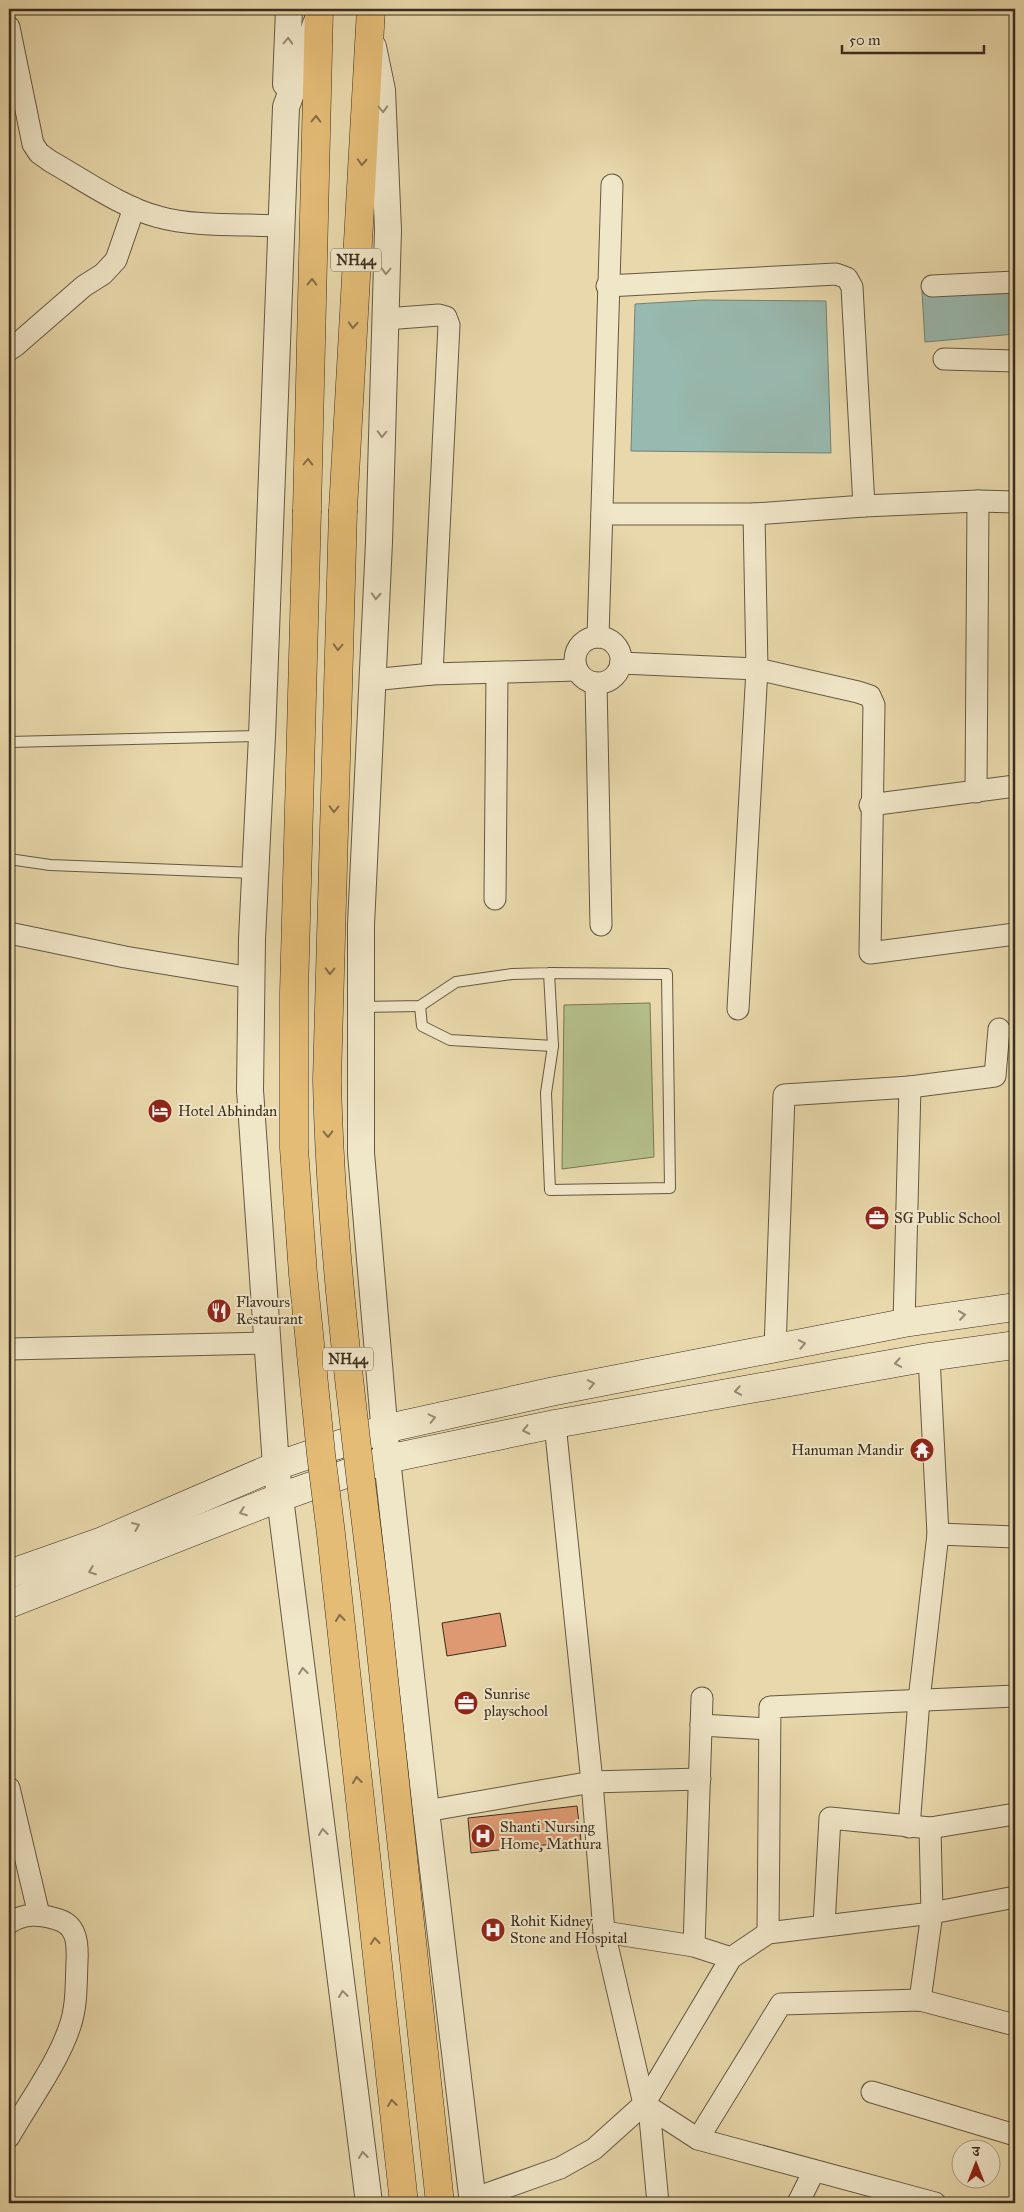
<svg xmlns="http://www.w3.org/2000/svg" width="1024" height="2212" viewBox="0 0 1024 2212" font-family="'IM FELL Great Primer','Noto Serif Devanagari',serif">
<rect width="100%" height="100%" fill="#e8d8ab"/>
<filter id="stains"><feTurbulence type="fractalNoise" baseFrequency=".004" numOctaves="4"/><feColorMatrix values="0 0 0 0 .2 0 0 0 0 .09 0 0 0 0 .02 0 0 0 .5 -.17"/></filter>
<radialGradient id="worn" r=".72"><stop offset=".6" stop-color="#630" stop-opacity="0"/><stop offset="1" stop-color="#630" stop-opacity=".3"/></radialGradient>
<polygon fill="#b4bf8b" stroke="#787655" points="650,1003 654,1157 562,1169 564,1005"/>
<g fill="#98b9af" stroke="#738175">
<polygon points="963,286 1015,287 1015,334 925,342 922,291"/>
<polygon points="703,300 826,301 831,453 631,451 635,304"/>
</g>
<g fill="#de9972" stroke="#3b2d1f">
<polygon points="500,1613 506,1646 447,1656 442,1623"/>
<polygon points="577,1806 581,1841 471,1853 468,1818"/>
</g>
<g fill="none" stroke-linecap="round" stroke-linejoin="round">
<defs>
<g id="service">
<polyline points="9,742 261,736"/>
<polyline points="9,859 50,865 255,873"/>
<polyline points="420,1006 422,1026 450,1040 553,1046"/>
<polyline points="362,1007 420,1006 456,982 512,974 549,973 667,974 670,1188 550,1190 546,1093 553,1046 549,973"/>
</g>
<g id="minor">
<path d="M 9,27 L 33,144 L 39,153 L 50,161 C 82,179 123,208 159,217 C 193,227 245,224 281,226"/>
<polyline points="932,286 1015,282"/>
<polyline points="385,319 439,315 446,317 449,325 432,674"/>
<polyline points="9,350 15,346 84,286 103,274 116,260 134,208"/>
<polyline points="944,359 1015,361"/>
<polyline points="864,506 978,501 1015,502"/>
<polyline points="602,514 754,514 864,506 852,287 847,278 836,274 607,286"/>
<polyline points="598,637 612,185"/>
<circle cx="598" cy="660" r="23"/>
<polyline points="621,663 757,669 858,692 870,696 874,705 870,953 1015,934"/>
<polyline points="372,680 432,674 577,670"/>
<polyline points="596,683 601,925"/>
<polyline points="976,792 978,501"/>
<polyline points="870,805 1015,786"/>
<polyline points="495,899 497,673"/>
<polyline points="9,933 125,957 252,978"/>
<polyline points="738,1009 757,669 754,514"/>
<polyline points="910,1087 995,1076 999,1029"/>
<polyline points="9,1349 268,1343"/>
<polyline points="775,1349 784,1095 910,1087 904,1323"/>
<polyline points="555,1424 592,1782 604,1932 644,2104 698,2139 935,2203"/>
<polyline points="938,1534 1015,1537"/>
<polyline points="701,1725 769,1729"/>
<polyline points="9,1788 39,1915"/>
<polyline points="426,1811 592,1782 700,1779"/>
<polyline points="909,1827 919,1700 938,1534 929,1357"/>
<path d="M 9,1923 C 24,1913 39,1914 56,1919 C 77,1924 78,1943 77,1962 C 76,1983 77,2006 70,2026 C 58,2063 28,2103 9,2137"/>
<polyline points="824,1925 830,1818 930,1828 1015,1814"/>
<polyline points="604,1932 694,1946 731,1958"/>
<polyline points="768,1933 770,1707 1015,1696"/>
<polyline points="694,1946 702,1698"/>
<polyline points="920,2000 932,1913 930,1828"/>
<polyline points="872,2092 1015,2135"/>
<polyline points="649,2107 658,2203"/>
<polyline points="698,2139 781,2004 920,2000 1015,2025"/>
<polyline points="473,2199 560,2168 594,2149 644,2104 731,1958 768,1933 932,1913 1015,1897"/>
<polyline points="798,2203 814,2171"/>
</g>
<g id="tertiary">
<polyline points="316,24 286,107 262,736 252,939 250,1090 276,1466 369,2203"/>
<polyline points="373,47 382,90 388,230 379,542 361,925 361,1153 387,1459 426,1811 473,2203"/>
<polyline points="286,84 289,9"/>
</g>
<g id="secondary">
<polyline points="9,1574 100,1542 276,1466 384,1429 555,1391 904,1323 1015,1307"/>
<polyline points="9,1604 281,1497 387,1459 555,1424 929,1357 1015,1345"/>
</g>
<g id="trunk">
<polyline points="307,510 319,9"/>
<polyline points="343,510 371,9"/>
</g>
</defs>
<use href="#service" stroke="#665842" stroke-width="12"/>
<use href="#minor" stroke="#665842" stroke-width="23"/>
<use href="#tertiary" stroke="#665842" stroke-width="28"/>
<use href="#secondary" stroke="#3b2d1f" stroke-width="29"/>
<use href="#trunk" stroke="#3b2d1f" stroke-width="29"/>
<use href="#service" stroke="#f0e6c8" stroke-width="10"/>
<use href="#minor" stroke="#f0e6c8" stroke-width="21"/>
<use href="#tertiary" stroke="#f0e6c8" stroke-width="26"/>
<use href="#secondary" stroke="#f0e6c8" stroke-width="28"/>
<use href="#trunk" stroke="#e4bc76" stroke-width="28"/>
<defs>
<g id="trunk-bridge">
<polyline points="307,510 294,993 294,1148 303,1274 321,1454 331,1534 404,2203"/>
<path d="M 343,510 L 327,1080 C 331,1255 355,1431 376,1605 C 398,1804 418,2004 440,2203"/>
</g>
</defs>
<use href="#trunk-bridge" stroke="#3b2d1f" stroke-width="29" stroke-linecap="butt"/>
<use href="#trunk-bridge" stroke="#e4bc76" stroke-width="28"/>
</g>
<defs><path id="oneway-chevron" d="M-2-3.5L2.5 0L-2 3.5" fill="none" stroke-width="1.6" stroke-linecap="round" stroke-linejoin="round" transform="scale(1.25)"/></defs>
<g stroke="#968a74">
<use href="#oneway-chevron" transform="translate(288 41) rotate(-88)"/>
<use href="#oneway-chevron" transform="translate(383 109) rotate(88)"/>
<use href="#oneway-chevron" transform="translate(386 271) rotate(92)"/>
<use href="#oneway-chevron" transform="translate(382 434) rotate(92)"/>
<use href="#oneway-chevron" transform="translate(376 596) rotate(93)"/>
<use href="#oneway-chevron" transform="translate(962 1315) rotate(-8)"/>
<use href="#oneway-chevron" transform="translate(802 1344) rotate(-11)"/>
<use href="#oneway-chevron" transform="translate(898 1363) rotate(170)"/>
<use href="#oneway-chevron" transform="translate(591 1384) rotate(-11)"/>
<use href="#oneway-chevron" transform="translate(738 1391) rotate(170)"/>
<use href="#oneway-chevron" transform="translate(432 1418) rotate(-13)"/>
<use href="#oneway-chevron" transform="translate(526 1430) rotate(168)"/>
<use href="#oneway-chevron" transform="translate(243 1512) rotate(159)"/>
<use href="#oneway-chevron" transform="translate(136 1526) rotate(-23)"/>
<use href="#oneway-chevron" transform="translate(92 1571) rotate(159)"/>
<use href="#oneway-chevron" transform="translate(303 1671) rotate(-97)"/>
<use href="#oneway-chevron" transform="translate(323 1832) rotate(-97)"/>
<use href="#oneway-chevron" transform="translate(343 1994) rotate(-97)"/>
<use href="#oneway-chevron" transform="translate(363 2155) rotate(-97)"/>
</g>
<g stroke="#876d46">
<use href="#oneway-chevron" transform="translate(316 119) rotate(-89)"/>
<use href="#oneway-chevron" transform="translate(362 162) rotate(93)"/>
<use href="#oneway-chevron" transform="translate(312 282) rotate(-89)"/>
<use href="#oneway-chevron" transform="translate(353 325) rotate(93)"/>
<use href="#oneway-chevron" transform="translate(308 462) rotate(-89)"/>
<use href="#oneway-chevron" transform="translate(338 647) rotate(92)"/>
<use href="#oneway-chevron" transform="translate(334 809) rotate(91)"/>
<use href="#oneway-chevron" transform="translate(330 971) rotate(91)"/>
<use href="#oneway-chevron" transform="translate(328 1134) rotate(89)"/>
<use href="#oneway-chevron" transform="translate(340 1618) rotate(-96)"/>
<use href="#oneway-chevron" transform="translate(357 1780) rotate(-96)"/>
<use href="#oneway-chevron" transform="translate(375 1941) rotate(-96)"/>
<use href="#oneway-chevron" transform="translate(392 2103) rotate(-97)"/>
</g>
<defs>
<symbol id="hotel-disc" viewBox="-11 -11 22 22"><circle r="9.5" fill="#8f2418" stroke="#f0e6c8"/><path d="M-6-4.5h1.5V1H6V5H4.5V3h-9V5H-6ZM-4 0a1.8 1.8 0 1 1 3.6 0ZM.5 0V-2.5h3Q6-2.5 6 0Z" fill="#fff"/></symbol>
<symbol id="office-disc" viewBox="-11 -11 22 22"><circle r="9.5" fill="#8f2418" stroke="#f0e6c8"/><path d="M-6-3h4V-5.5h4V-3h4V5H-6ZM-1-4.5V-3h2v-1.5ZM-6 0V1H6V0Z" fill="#fff"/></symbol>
<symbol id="restaurant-disc" viewBox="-11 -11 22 22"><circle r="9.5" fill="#8f2418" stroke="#f0e6c8"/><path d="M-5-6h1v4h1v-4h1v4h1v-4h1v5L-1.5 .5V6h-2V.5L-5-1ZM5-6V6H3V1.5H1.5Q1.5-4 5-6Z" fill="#fff"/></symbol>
<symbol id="temple-disc" viewBox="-11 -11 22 22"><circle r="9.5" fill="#8f2418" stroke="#f0e6c8"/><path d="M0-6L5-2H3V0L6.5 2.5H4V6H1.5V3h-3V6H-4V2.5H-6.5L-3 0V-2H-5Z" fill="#fff"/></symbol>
<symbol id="hospital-disc" viewBox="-11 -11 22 22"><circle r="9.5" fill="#8f2418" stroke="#f0e6c8"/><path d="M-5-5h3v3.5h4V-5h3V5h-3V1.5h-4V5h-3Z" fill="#fff"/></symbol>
</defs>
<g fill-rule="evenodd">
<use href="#hotel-disc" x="146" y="1097" width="28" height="28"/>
<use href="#office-disc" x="863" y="1204" width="28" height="28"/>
<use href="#restaurant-disc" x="205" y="1297" width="28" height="28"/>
<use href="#temple-disc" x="908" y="1436" width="28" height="28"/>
<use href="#office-disc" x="452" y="1689" width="28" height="28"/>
<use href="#hospital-disc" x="469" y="1822" width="28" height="28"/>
<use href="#hospital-disc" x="479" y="1916" width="28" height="28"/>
</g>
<g text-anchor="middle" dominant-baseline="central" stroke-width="4" stroke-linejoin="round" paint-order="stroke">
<g fill="#f0e6c8" stroke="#716452" stroke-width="1">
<rect x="331" y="248.5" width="50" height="23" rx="4"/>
<rect x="323" y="1347.5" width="50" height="23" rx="4"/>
</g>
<g font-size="14" font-weight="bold" fill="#3b2d1f">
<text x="356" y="260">NH44</text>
<text x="348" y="1359">NH44</text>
</g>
<g font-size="15" fill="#3b2d1f" stroke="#f0e6c8" text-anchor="start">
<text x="178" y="1111">Hotel Abhindan</text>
<text x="894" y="1218">SG Public School</text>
<text x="236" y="1302">Flavours<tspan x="236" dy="17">Restaurant</tspan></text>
<text x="904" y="1450" text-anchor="end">Hanuman Mandir</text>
<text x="484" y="1694">Sunrise<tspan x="484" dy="17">playschool</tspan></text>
<text x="500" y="1827">Shanti Nursing<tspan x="500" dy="17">Home, Mathura</tspan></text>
<text x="510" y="1921">Rohit Kidney<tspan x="510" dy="17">Stone and Hospital</tspan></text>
</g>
</g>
<rect width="1024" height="2212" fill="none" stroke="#e8d8ab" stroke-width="30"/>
<rect x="10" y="10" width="1004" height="2192" fill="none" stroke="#3b2d1f" stroke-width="2.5"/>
<rect x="15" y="15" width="994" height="2182" fill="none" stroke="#3b2d1f"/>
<g transform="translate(976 2164)"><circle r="24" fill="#f0e6c8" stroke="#a89c84"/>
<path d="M0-4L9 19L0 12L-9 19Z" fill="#8f2418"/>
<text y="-8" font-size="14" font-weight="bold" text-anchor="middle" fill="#3b2d1f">उ</text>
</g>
<path d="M842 45v8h142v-8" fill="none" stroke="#3b2d1f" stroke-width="2.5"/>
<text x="849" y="45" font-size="15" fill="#3b2d1f" stroke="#f0e6c8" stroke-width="4" paint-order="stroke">50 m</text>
<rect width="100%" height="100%" filter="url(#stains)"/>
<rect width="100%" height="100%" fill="url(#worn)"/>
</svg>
